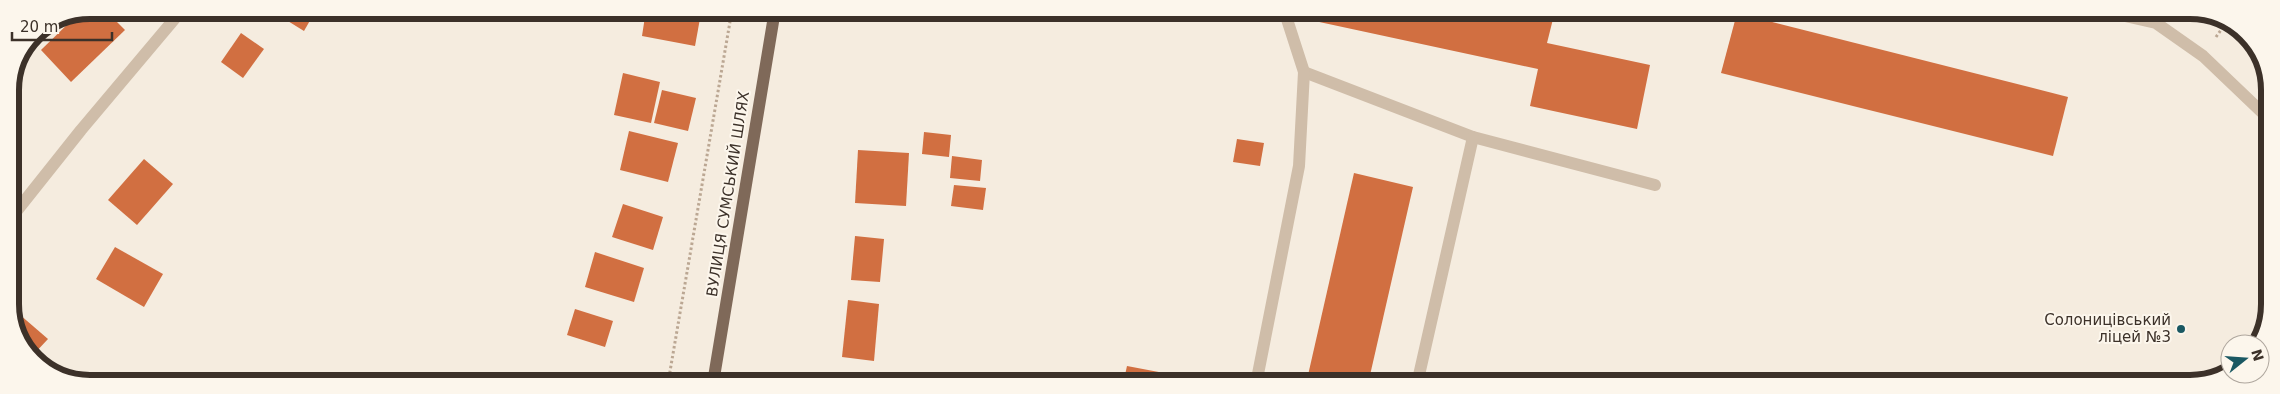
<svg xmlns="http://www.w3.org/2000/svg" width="2280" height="394" viewBox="0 0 2280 394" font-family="'DejaVu Sans',sans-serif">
<rect width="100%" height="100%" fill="#f5ecdf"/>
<g fill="#d16f41">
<polygon points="90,10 105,10 125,30 71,82 41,50 76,16"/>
<polygon points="270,10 316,10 304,31"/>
<polygon points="646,10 685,10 701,13 695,46 642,36"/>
<polygon points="1312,10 1555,11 1547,43 1650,65 1637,129 1530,106 1538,69 1310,20"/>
<polygon points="1737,13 2068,97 2053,156 1721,73"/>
<polygon points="241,33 264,49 243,78 221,62"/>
<polygon points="623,73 660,82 651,123 614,115"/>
<polygon points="662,90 696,98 688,131 654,123"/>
<polygon points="629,131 678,143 668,182 620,170"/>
<polygon points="924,132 951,135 949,157 922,154"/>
<polygon points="1237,139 1264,143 1260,166 1233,162"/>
<polygon points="858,150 909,153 906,206 855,203"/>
<polygon points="952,156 982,160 980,181 950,178"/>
<polygon points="144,159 173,184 137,225 108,200"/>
<polygon points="1354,173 1413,187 1368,384 1306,384"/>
<polygon points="954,185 986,188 983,210 951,206"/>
<polygon points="623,204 663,217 653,250 612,237"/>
<polygon points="855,236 884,239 880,282 851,280"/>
<polygon points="115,247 163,274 144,307 96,279"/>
<polygon points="595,252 644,268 634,302 585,287"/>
<polygon points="848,300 879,304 874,361 842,357"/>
<polygon points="575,309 613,321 605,347 567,335"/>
<polygon points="19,314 48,339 32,356 13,324 13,321"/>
<polygon points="1127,366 1164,373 1161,384 1123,384"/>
<polygon points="570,374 604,383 567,383"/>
</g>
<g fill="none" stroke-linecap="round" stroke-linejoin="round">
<g stroke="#bba793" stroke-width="3" stroke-dasharray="2.5 2.5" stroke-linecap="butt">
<polyline points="2216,37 2226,23"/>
<polyline points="668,383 732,10"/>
</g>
<g stroke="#cfbda9" stroke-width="12">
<polyline points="2103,11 2156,23 2203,56 2269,119"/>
<polyline points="1304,72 1473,137 1655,185"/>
<polyline points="11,218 81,130 182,10"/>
<polyline points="1256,384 1299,166 1304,72 1284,10"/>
<polyline points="1417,384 1473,137"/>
</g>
<polyline stroke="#7f6959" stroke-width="12" points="713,383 775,10"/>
</g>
<circle fill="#1a5862" stroke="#fcf6ec" stroke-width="2" cx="2181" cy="329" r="5"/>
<g text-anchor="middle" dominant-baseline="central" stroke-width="4" stroke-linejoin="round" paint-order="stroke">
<g font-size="15" fill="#3c3129" stroke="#fcf6ec">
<text transform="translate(728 194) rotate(-81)">ВУЛИЦЯ СУМСЬКИЙ ШЛЯХ</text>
</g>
<g font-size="15" fill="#3c3129" stroke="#fcf6ec" text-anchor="end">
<text x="2171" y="320">Солоницівський<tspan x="2171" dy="17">ліцей №3</tspan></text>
</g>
</g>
<path d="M0 0H2280V394H0ZM90 19H2190A71 71 0 0 1 2261 90V304A71 71 0 0 1 2190 375H90A71 71 0 0 1 19 304V90A71 71 0 0 1 90 19Z" fill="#fcf6ec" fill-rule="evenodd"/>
<path fill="none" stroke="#3c3129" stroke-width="6" d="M90 19H2190A71 71 0 0 1 2261 90V304A71 71 0 0 1 2190 375H90A71 71 0 0 1 19 304V90A71 71 0 0 1 90 19Z"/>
<g transform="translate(2245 359) rotate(73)"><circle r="24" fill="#fcf6ec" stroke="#afa79e"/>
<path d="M0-4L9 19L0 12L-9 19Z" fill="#1a5862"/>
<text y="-8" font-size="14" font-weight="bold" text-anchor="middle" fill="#3c3129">N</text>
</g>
<path d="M12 32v8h100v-8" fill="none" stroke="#3c3129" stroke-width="2.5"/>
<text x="20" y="32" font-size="15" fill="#3c3129" stroke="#fcf6ec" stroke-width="4" paint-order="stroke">20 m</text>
</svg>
